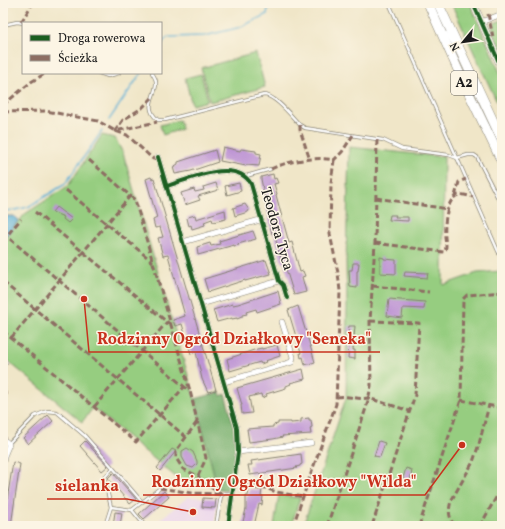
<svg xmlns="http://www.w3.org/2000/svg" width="505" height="529" viewBox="0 0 505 529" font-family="Vollkorn,serif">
<rect width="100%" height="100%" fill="#fcf5e5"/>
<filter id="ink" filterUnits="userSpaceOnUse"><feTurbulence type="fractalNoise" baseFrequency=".025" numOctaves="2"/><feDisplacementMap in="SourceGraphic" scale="8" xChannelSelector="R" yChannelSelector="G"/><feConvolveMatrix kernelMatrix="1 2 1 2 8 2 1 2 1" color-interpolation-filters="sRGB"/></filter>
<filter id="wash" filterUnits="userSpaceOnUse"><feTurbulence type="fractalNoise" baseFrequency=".012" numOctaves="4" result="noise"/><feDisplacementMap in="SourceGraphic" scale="16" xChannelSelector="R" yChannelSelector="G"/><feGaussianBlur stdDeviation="0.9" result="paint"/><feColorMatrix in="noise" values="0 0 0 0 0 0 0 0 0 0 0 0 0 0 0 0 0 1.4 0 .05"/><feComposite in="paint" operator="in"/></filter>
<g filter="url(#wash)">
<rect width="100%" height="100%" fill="#f0e6c8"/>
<polygon fill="#e9d2ed" points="188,497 218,498 214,526 157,526 158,521"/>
<g fill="#96cd80" stroke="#59744e">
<polygon points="451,3 470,3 502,77 502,113"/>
<polygon points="502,20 502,52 492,31 494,23"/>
<polygon points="256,53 265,87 210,102 201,68"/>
<polygon points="201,74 208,101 192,105 185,78"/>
<polygon points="179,120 182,129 163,135 160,125"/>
<polygon points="102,135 115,138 123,153 197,406 215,478 189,488 93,408 82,422 3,357 3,241 25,214 68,186"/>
<polygon points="349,147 444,157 443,285 477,273 501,271 502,272 502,526 303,526 346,398 347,305 346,262"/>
<polygon points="279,495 300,498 291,526 274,526"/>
</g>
<path fill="#78b06e" stroke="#4a6645" d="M 220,392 L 221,396 L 225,394 C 229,408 234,422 235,437 C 237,453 233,470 231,486 L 227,490 C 219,489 211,488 205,482 L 215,478 L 195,399 Z"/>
<polygon fill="#58afd5" stroke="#3a6678" points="3,216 14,216 19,220 3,239"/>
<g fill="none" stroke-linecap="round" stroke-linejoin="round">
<g stroke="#58afd5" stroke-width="1.5">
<polyline points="161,45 165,39 169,37 205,36 241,27 267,14 268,9 267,3"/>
<polyline points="109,120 141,73"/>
<polyline points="3,211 15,210 28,207 65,184 102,131"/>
</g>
</g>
<g id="blocks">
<g fill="#bc92d4">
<polygon points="223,147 240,151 241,149 256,151 256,153 261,154 259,166 246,165 246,166 220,161"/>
<polygon points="215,150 218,162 191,171 175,174 173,167 178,164 178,162"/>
<polygon points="273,174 274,179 276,178 278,183 274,184 277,194 276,195 289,243 292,242 300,272 303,271 305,276 302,277 306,292 294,295 285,266 284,263 282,263 274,233 272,234 261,179 261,177"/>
<polygon points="151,177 152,179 154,178 216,390 208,392 202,379 196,352 191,354 182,324 175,326 173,320 185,316 168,255 163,256 158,238 163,237 160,227 155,228 153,220 157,218 146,179"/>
<polygon points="216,183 218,190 198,196 200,200 185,205 181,193 194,189 195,192 204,190 203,187"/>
<polygon points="239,183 241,191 227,195 225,186"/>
<polygon points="245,204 249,210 248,212 235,216 233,208"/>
<polygon points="56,207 72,219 68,223 63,219 64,217 52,212"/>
<polygon points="225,210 226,219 213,222 212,219 204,222 205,225 192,229 191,225 189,226 187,218 188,217 195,215 196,219"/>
<polygon points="390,215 396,215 395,217 408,217 408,221 389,220"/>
<polygon points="253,231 256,239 238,244 239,245 234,246 234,245 198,255 197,247 210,243 211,246 220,244 219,241"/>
<polygon points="380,257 384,258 384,259 396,260 396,274 380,273"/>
<polygon points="266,260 271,274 245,281 245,280 239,282 208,292 204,279"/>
<polygon points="353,263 359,263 358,271 357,271 357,288 350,287 349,270 352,270"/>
<polygon points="405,272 428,273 427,278 404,276"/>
<polygon points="278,291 281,304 257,312 256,309 246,312 247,314 242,315 242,317 237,319 237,318 232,319 232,318 217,322 213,310 233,304 233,305 238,304"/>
<polygon points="389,299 425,302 424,309 403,308 402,318 387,316"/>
<polygon points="298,306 315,362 305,365 303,357 301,358 300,353 301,353 288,310"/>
<polygon points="349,326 355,326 353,350 355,350 355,359 348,358 350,332 348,332"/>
<polygon points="277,345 280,356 265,361 266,362 261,364 260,362 230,371 227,359 257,349 262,348 262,349"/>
<polygon points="303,369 305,379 290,383 291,384 286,386 286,388 266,394 267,396 262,398 261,394 249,397 252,413 242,414 241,405 242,405 237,388"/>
<polygon points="48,415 53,421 28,444 23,438"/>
<polygon points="309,418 309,420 311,420 312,427 310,428 311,434 282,436 283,437 273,439 249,442 247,429 273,427 273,425 278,424 278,422 291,422 291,423 301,422 301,419"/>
<polygon points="85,441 108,466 102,471 80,446"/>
<polygon points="379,441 385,443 380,457 374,456"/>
<polygon points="187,448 193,452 197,461 197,464 193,468 187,466 182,457 182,451"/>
<polygon points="172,449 176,451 160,471 157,468"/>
<polygon points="301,454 302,464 300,465 300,466 296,467 297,468 250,475 248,465 252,465 251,461"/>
<polygon points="13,462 20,464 11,526 3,526"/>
<polygon points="406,468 412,470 409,488 401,485"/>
<polygon points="113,473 136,499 130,504 108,478"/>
<polygon points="249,489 262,490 261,496 263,496 262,505 259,504 254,526 242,526 246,509 246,496 248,496"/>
<polygon points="164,491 169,497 144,519 139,514"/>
<polygon points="203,498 216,499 215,508 202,507"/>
<polygon points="115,512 122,513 120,526 113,526"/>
</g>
</g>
</g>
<g filter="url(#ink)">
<use href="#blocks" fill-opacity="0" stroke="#868172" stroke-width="1"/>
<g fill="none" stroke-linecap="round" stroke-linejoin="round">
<defs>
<g id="lane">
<polyline points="389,3 502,260"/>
<polyline points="3,25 17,22 24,23"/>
<polyline points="446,33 453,44"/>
<polyline points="99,73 108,76 119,73"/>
<path d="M 152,73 C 154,76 156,79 156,82 C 157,95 142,107 158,120 L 165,120 L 264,95 C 275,95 292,117 300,125 L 305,128 L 383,140 L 402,149 L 449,155 L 457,158 L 468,155 L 474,155 L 477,157 L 502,206"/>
<polyline points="246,176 271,169"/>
<polyline points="9,443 35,416 47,411 57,412 85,436 113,468 104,478 111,507 105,526"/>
<polyline points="113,468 142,502"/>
<polyline points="111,507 132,510 160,488"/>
<polyline points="132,510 145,526"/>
<polyline points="216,526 221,496 225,493 232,493"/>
</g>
<g id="street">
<polyline points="481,22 502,14"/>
<polyline points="158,157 237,428 238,452 228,526"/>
<path d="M 167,186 C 190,179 236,157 251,184 L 279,281 L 283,285 L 287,298"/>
<polyline points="183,242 260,220"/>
<polyline points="201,304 279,281"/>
<polyline points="3,360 5,362"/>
<polyline points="224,382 292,362 293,357 282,322"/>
<polyline points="3,439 9,444 4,456 3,463"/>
<polyline points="238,452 311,443"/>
</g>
<polyline id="secondary" points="473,3 502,69"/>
<g id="highway">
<polyline points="428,3 463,81 502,162"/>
<polyline points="438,3 502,140"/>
</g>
</defs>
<use href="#lane" stroke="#868172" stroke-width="4"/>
<use href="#street" stroke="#868172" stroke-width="6"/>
<use href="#secondary" stroke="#868172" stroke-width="8"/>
<use href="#highway" stroke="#868172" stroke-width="10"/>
<use href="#lane" stroke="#fff" stroke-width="2.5"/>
<use href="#street" stroke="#fff" stroke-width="5"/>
<use href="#secondary" stroke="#fff" stroke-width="7"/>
<use href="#highway" stroke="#fff" stroke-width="9"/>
<g stroke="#8d6e63" stroke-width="3" stroke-dasharray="6 3" stroke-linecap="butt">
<polyline points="488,14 493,37"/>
<polyline points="21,22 33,3"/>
<polyline points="152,98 142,108 123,120 115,131 157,122"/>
<polyline points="3,105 31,82 46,73"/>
<polyline points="3,112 46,111 98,121 115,131 127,135 153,159 158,157"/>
<polyline points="300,125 300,130 310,160"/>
<polyline points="89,160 135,200 190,391 206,458 198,476"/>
<path d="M 271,169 C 286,161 318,156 334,160 L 342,152 L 353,135"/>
<polyline points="66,190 153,262"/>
<polyline points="455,196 459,182 466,179"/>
<polyline points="376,198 448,209"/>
<polyline points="35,212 167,322 172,325"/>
<polyline points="10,239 187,389"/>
<polyline points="3,240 21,219"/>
<path d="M 375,243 L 444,252 C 448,247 445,242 445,237 C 444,226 446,199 458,195 C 462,194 469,196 473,197"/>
<polyline points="3,282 186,437"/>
<polyline points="373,286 429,292"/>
<polyline points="370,321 419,323 415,395 372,526"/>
<polyline points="3,331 136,442 184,387"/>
<polyline points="11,338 130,196"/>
<path d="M 3,383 C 7,393 5,403 5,414 C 4,423 5,431 4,439"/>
<path d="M 337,397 C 348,395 358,400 368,398 L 410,411"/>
<polyline points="461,400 502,408"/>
<polyline points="94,407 167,322"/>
<polyline points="197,422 176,451 176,458 183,469 198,476 203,483 222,494"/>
<polyline points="234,481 257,485 276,492 303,497"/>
<polyline points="160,488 192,493 220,494"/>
<polyline points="293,526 308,482 336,404 340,291 338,273 330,234 331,183 334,160"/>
<polyline points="327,526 367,405 371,386 370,321 375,243 377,139"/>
<polyline points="419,526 461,400 463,299 467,295 502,292"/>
<path d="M 454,526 C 449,516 448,512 451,501 L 473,462 L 479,444 L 489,405"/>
<polyline points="480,526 502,487"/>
</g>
<defs>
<g id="cycleway">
<polyline points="473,3 502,69"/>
<polyline points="158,157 237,428 238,452 228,526"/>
<path d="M 167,186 C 190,179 236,157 251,184 L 279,281 L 283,285 L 287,298"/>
</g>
</defs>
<use href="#cycleway" stroke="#fcf5e5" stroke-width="6"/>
<use href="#cycleway" stroke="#1b5e20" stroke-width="4"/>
</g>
</g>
<g text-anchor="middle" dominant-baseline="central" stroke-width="3" stroke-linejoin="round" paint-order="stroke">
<rect fill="#fcf5e5" stroke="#5f5d58" stroke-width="1" x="451" y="71" width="26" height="24" rx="3"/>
<g font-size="14" font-weight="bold" fill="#1c1c1c">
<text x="464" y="83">A2</text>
</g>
<g font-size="15" fill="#1c1c1c" stroke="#fcf5e5">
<text transform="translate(276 229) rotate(74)">Teodora Tyca</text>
</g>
</g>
<path fill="none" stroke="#c8321e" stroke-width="1.5" d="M84 299L89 352H380M462 445L425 495H143M193 512L127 499H47"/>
<g fill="#c8321e" stroke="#fcf5e5" stroke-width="1.5">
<circle cx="84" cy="299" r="4"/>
<circle cx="462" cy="445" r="4"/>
<circle cx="193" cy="512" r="4"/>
</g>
<g font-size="16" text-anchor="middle" font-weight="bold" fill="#c8321e" stroke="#fcf5e5" stroke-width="3" stroke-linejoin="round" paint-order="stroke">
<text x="234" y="344">Rodzinny Ogród Działkowy "Seneka"</text>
<text x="284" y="487">Rodzinny Ogród Działkowy "Wilda"</text>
<text x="87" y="491">sielanka</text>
</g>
<rect width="505" height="529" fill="none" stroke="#fcf5e5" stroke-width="16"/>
<rect x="22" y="22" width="140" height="52" fill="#fcf5e5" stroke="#a29e95"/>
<rect x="30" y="35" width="20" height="6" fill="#1b5e20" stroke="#a29e95"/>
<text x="58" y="42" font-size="12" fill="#1c1c1c">Droga rowerowa</text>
<rect x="30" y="55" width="20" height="6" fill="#8d6e63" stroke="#a29e95"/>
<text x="58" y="62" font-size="12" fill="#1c1c1c">Ścieżka</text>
<g transform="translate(463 42) rotate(241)" stroke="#fcf5e5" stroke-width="3" paint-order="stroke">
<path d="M0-3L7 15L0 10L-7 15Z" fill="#1c1c1c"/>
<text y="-6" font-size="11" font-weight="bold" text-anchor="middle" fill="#1c1c1c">N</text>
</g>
</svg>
